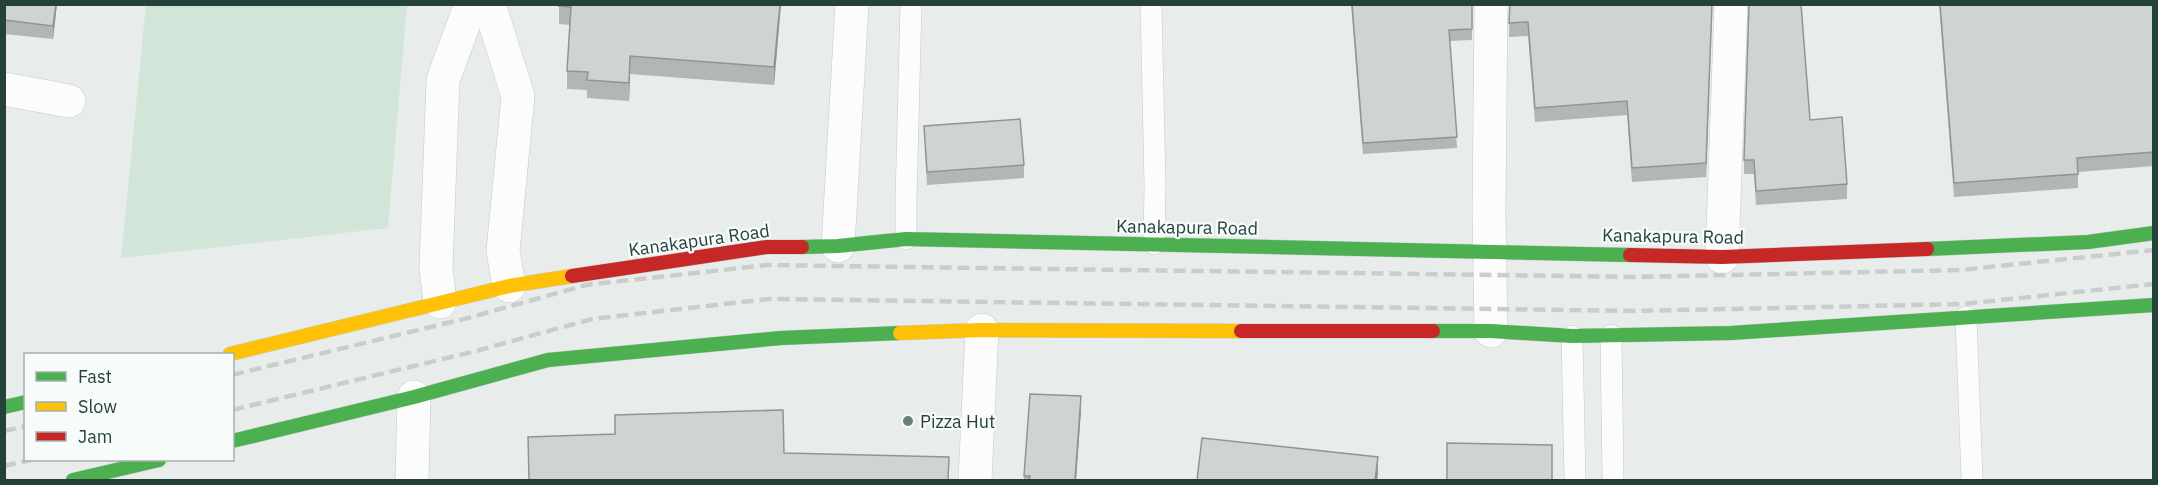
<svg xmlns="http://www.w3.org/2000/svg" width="2158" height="485" viewBox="0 0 2158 485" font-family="'IBM Plex Sans',sans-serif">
<rect width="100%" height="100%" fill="#e8edeb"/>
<polygon fill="#d1e6d8" points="146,4 407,5 388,228 121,258"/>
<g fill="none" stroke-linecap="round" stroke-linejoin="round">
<defs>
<g id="lane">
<polyline points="1151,4 1155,184 1154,244"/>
<polyline points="906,239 906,201 911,4"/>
<polyline points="1966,317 1972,480"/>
<polyline points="1611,335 1613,480"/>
<polyline points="1572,336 1575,480"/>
</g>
<g id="street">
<polyline points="489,4 518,96 503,251 509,286"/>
<polyline points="4,89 69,101"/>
<polyline points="838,246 852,4"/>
<polyline points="1722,257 1731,4"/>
<polyline points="440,302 436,268 443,80 471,4"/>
<polyline points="1491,331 1489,211 1491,4"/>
<polyline points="412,480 414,397"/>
<polyline points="975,480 982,330"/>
</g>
<g id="fast">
<polyline points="802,247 838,246 906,239 1630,255"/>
<polyline points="1927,249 2088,242 2154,233"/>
<polyline points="1433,331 1491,331 1572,336 1731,333 2154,305"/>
<polyline points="4,407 26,402"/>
<polyline points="232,441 414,397 548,360 781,338 900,333"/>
<polyline points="73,480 159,460"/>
</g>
<g id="slow">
<polyline points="900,333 982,330 1241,331"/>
<polyline points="230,354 509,286 572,276"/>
</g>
<g id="jam">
<polyline points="1630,255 1722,257 1927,249"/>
<polyline points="572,276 767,247 802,247"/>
<polyline points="1241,331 1433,331"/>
</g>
</defs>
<use href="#lane" stroke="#c5cac8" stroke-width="22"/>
<use href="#street" stroke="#c5cac8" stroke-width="34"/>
<use href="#fast" stroke="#c3ccc9" stroke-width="15"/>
<use href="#slow" stroke="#c3ccc9" stroke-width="15"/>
<use href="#jam" stroke="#c3ccc9" stroke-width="15"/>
<use href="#lane" stroke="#fcfcfc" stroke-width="21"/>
<use href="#street" stroke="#fcfcfc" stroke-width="33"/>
<use href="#fast" stroke="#4caf50" stroke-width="14"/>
<use href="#slow" stroke="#ffc107" stroke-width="14"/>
<use href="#jam" stroke="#c62828" stroke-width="14"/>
<g stroke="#c9cdcc" stroke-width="4.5" stroke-dasharray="12 6" stroke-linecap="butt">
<polyline points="232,375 468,318 586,285 767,265 1634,277 1960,270 2154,250"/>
<polyline points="232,410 476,351 592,319 769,299 1635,311 1963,304 2154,284"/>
<polyline points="4,431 26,426"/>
<polyline points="4,466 30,460"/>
</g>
</g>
<g fill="#b2b6b5">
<polygon points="4,4 57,4 53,39 4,34"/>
<polygon points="559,4 781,4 774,85 630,74 629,101 587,98 587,90 567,89 567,71 570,25 559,24"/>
<polygon points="1351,4 1472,4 1472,40 1450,41 1457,148 1363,154"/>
<polygon points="1510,4 1712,4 1706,177 1632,182 1627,115 1535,122 1528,36 1509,37"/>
<polygon points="1939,4 2154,4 2154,166 2078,172 2078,188 1954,197"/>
<polygon points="1810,120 1847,184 1847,199 1756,205 1754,174 1744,174 1744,160"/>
<polygon points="924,126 1024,165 1024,178 927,185"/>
<polygon points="1081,410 1076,480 1024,480 1024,476"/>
</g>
<g fill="#919493">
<polygon points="56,4 57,4 53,39 53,26"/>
<polygon points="780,4 781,4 774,85 774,67"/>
<polygon points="1712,4 1706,177 1706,163"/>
<polygon points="630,56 630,74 629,101 629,83"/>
<polygon points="1081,396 1081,410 1076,480 1075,480"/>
<polygon points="1378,457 1378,475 1377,480 1375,480"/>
</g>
<g fill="#cfd4d2" stroke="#919493" stroke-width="1.5">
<polygon points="4,4 56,4 53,26 4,20"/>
<polygon points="559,4 780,4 774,67 630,56 629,83 587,80 588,72 567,71 571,7 559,6"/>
<polygon points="1352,4 1472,4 1472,29 1449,30 1457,137 1363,143"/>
<polygon points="1510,4 1712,4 1706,163 1632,168 1627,101 1535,108 1528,22 1509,23"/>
<polygon points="1749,4 1801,4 1810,120 1842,117 1847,184 1756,191 1754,160 1744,160"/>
<polygon points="1940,4 2154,4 2154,152 2077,158 2078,174 1954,183"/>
<polygon points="1020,119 1024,165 927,172 924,126"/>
<polygon points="1030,394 1081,396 1075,480 1029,480 1030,476 1024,476"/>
<polygon points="783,410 784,453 949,457 948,480 529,480 528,437 615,434 615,415"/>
<polygon points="1202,438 1378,457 1375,480 1197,480"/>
<polygon points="1447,443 1552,445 1552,480 1447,480"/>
</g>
<circle fill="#697e78" stroke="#f7fbf9" stroke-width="2" cx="908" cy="421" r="6"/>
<g text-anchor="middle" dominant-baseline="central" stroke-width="4.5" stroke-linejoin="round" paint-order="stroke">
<g font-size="18" fill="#24423a" stroke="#f7fbf9">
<text transform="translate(1187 227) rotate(1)">Kanakapura Road</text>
<text transform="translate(1673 236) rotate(1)">Kanakapura Road</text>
<text transform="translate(699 240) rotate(-8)">Kanakapura Road</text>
</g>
<g font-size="18" fill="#24423a" stroke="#f7fbf9" text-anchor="start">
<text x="920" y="421">Pizza Hut</text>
</g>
</g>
<rect width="2158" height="485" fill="none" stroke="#24423a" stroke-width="12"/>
<rect x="24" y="353" width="210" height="108" fill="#f7fbf9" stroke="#a3b1ad" stroke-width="1.5"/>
<rect x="36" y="372" width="30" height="9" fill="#4caf50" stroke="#a3b1ad" stroke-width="1.5"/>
<text x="78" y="383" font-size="18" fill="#24423a">Fast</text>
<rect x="36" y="402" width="30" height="9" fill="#ffc107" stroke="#a3b1ad" stroke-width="1.5"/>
<text x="78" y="413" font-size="18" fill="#24423a">Slow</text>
<rect x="36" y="432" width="30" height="9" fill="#c62828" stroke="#a3b1ad" stroke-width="1.5"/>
<text x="78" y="443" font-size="18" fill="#24423a">Jam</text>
</svg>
